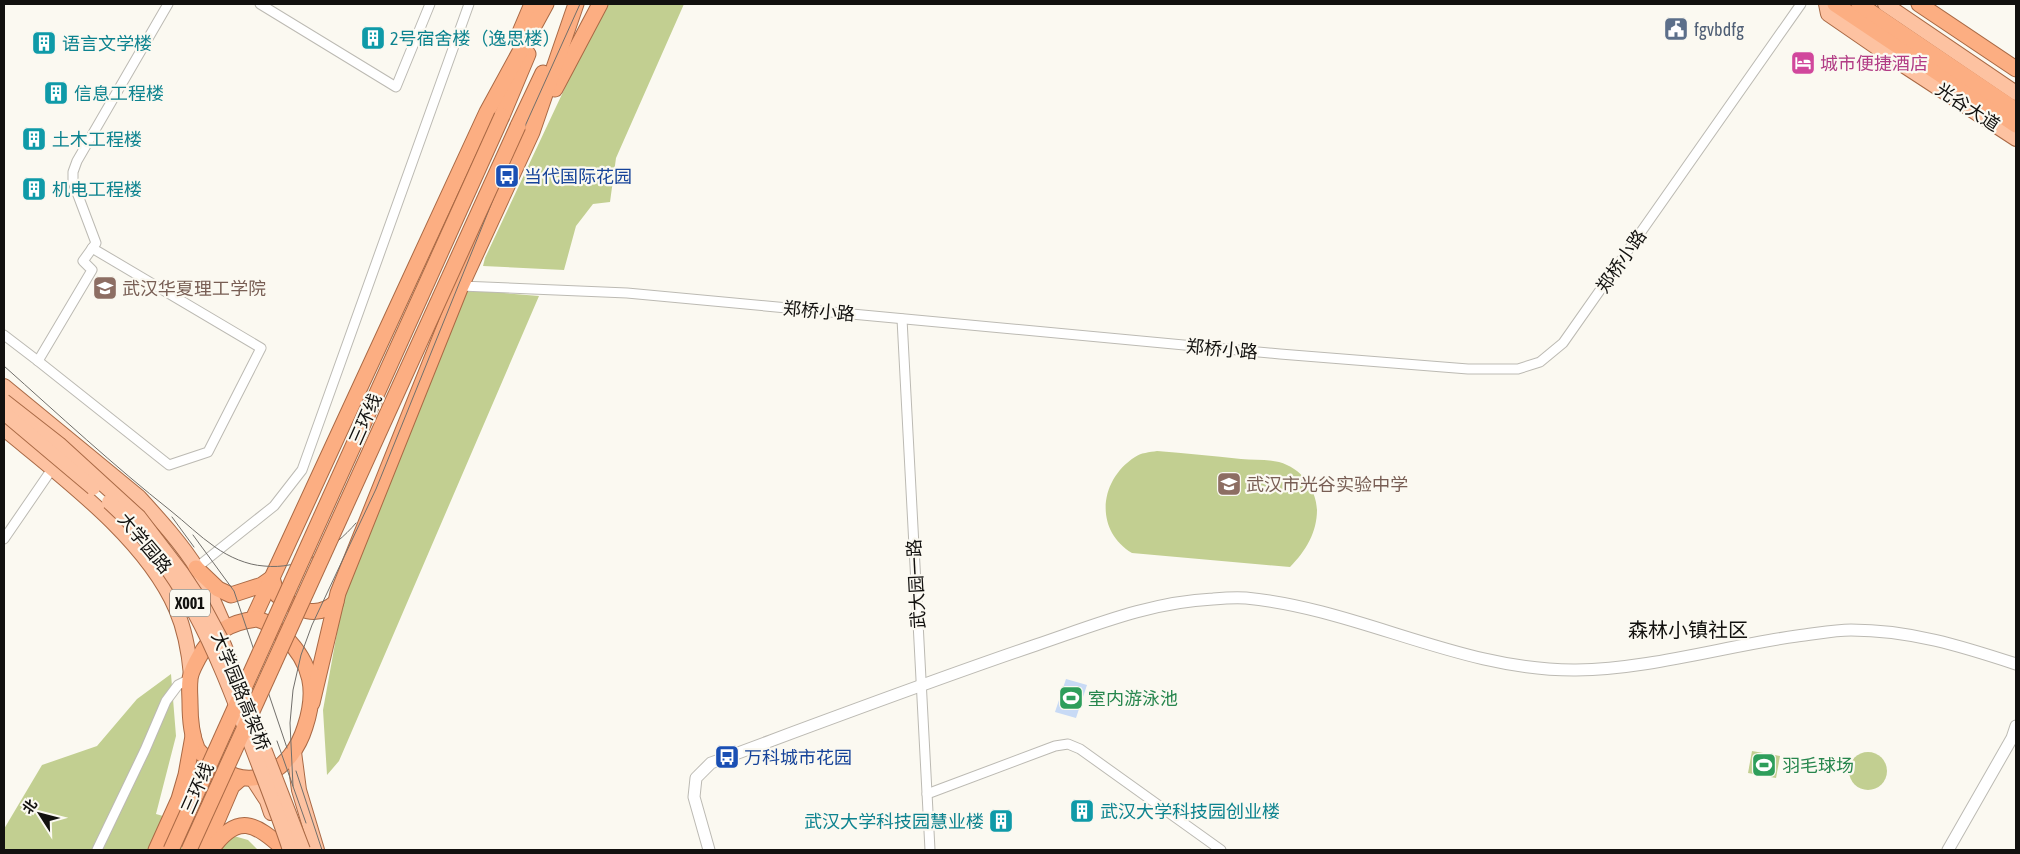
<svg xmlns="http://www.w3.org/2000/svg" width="2020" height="854" viewBox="0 0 2020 854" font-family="'Asap Condensed','Noto Sans SC',sans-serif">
<rect width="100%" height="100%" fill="#fbf9f1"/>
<g fill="#c2cf91">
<polygon points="607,4 684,4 616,158 610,202 593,204 576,226 564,270 483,266 485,258 595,24"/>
<polygon points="468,290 539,296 339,761 327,775 323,710 340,616 331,594"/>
<path d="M 1157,451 C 1185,453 1213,456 1241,459 C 1253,460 1267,459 1279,462 C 1301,468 1316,488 1317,510 C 1317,532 1306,551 1290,567 L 1132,553 C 1094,530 1099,480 1135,457 C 1140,453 1150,452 1157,451 Z"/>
<polygon points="171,674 176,736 156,814 248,840 258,850 4,850 4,829 42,765 97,746 137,699"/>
<polygon points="1752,751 1780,756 1776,778 1748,773"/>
<circle cx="1868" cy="771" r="19"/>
</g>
<polygon fill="#c8daf5" points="1066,679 1087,685 1076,718 1055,712"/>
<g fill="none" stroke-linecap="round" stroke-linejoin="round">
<defs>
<g id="minor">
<polyline points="260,4 396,87 430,4"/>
<polyline points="461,286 627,293 1280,354 1468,369 1518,369 1540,362 1563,343 1801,4"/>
<polyline points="902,319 930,850"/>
<polyline points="4,335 38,361 92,270 83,261 96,243 73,182 73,172 77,161 168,4"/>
<polyline points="38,361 169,465 208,452 261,348 92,248"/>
<polyline points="4,539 52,469"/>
<polyline points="196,568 274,506 302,470 469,4"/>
<polyline points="927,794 1055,746 1068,744 1080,749 1221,850"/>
<polyline points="97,850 145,750 166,701 178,685 190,679"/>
</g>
<g id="tertiary">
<path d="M 709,850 L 694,797 L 696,778 L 711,763 C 819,723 927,682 1036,645 C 1095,625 1150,602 1213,599 C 1224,598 1235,597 1246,598 C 1360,609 1461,671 1576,670 C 1650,669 1725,646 1797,636 C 1815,634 1834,630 1851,630 C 1910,630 1961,646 2016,664"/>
<polyline points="1948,850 2012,738 2016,726"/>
</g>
<g id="primary">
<polyline points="1826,4 1828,14 1889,56 2016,139"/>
<polyline points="1885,4 2016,93"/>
<path d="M 4,386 L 139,497 C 160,520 182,544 198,570 C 209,588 216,608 225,627"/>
<path d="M 4,429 C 62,477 146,539 176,609 C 185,630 189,652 191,675"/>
<polyline points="294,752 299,790 317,850"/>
<polyline points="252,778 267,801 271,813"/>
</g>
<g id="trunk">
<polyline points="1835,4 2016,125"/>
<polyline points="1859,4 2016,110"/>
<polyline points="1919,4 2016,69"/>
<polyline points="518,37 532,4"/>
<polyline points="555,89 600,4"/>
<polyline points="502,116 528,54"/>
<polyline points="518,126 543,73"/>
<path d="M 196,568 L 218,589 L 231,595 L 262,585 L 272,578 L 277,595 C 297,608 315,621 336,602"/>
<polyline points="253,619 487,112 546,4"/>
<path d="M 257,619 C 268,622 277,629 285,637 C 312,664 317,691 305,727 C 292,769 252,797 214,763 C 208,759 200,754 197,748 C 191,734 190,718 190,703 C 190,696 189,688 190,680 C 190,673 195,665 198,659 C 211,634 228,622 257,619 Z"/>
<polyline points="312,703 338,593 461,286 532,132 576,4"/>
<polyline points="205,849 232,786 240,779"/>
<polyline points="156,850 179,799 186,775 193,736"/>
<path d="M 211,850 C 238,812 255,823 285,850"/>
</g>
</defs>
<use href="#minor" stroke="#bcbab3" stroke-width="11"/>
<use href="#tertiary" stroke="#bcbab3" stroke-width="13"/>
<use href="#primary" stroke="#a96945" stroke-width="16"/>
<use href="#trunk" stroke="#a96945" stroke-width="17"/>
<use href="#minor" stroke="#fff" stroke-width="9"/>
<use href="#tertiary" stroke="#fff" stroke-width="11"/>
<use href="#primary" stroke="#fdc2a1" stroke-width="14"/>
<use href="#trunk" stroke="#fcae82" stroke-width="15"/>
<g stroke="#716f6b" stroke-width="1">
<path d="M 4,366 C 59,415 113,465 171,511 C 185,522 199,536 215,547 C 229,557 247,565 264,566 C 300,570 333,550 356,523"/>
<polyline points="172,517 194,547"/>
<polyline points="193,535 234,591 287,748"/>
<polyline points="277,741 306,823"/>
<polyline points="296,771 322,850"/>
<polyline points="293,786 290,723 293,690 301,655 312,625 376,489 503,175 580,4"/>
</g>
<defs>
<g id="primary-bridge">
<polyline points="4,401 59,444 139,517 181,572 201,602 224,645 303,850"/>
<polyline points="4,413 93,488"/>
<path d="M 109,502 C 183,569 215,648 249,739 C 263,776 278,813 290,850"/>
</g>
<g id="trunk-bridge">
<polyline points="171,850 502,116"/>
<polyline points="189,850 518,126"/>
</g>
</defs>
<use href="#primary-bridge" stroke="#a96945" stroke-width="16" stroke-linecap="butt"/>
<use href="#trunk-bridge" stroke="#a96945" stroke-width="17" stroke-linecap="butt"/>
<use href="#primary-bridge" stroke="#fdc2a1" stroke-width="14"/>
<use href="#trunk-bridge" stroke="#fcae82" stroke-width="15"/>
</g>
<defs>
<symbol id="civic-square" viewBox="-11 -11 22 22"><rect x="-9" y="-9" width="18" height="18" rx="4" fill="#5c6f8a" stroke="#fbf9f1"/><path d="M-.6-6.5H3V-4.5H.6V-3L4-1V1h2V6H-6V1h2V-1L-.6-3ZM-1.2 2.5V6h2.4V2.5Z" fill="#fff"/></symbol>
<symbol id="building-square" viewBox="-11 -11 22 22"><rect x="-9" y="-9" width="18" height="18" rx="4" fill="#0f9aa8" stroke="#fbf9f1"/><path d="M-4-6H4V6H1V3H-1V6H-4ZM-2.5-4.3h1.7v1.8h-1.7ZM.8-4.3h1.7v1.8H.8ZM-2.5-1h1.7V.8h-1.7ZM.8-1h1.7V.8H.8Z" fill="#fff"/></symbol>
<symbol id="hotel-square" viewBox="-11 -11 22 22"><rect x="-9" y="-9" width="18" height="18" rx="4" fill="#d1479c" stroke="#fbf9f1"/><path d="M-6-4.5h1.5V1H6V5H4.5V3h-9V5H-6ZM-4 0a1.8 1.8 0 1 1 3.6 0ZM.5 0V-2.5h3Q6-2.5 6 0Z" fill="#fff"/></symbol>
<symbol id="bus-square" viewBox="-11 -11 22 22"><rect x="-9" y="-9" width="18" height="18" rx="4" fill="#1a4fb4" stroke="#fbf9f1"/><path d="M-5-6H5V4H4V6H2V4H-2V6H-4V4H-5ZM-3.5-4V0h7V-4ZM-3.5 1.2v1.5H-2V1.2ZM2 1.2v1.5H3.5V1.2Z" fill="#fff"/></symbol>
<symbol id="university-square" viewBox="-11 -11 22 22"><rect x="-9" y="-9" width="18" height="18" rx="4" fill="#8d6e63" stroke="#fbf9f1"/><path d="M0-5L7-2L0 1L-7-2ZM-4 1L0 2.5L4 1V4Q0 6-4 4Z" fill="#fff"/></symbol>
<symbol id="school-square" viewBox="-11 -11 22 22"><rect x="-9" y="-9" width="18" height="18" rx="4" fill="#8d6e63" stroke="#fbf9f1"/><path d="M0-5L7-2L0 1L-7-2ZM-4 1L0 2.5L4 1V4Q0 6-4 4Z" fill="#fff"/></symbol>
<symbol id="stadium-square" viewBox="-11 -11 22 22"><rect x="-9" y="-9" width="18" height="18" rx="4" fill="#2e9e5b" stroke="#fbf9f1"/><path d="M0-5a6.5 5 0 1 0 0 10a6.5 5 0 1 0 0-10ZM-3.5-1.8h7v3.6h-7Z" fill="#fff"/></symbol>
</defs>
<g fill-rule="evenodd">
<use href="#civic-square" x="1662" y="15" width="28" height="28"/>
<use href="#building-square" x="359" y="24" width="28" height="28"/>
<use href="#building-square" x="30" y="29" width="28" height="28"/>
<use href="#hotel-square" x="1789" y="49" width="28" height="28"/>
<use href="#building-square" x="42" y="79" width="28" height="28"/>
<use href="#building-square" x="20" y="125" width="28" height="28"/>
<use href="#bus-square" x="493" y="162" width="28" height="28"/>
<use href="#building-square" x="20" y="175" width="28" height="28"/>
<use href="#university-square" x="91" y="274" width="28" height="28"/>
<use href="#school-square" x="1215" y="470" width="28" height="28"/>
<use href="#stadium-square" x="1057" y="684" width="28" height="28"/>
<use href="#bus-square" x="713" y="743" width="28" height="28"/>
<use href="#stadium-square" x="1750" y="751" width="28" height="28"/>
<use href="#building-square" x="1068" y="797" width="28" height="28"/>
<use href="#building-square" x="987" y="807" width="28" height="28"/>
</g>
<g text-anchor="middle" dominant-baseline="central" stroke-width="4.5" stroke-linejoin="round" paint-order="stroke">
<rect fill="#fbf9f1" stroke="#585753" stroke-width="1" x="170" y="589.5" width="40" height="27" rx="4"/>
<g font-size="16" font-weight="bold" fill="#12110f">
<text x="190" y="603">X001</text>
</g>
<g font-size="18" fill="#4e5e75" stroke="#fbf9f1" text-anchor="start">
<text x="1694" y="29">fgvbdfg</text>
</g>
<g font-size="18" fill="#0d838f" stroke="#fbf9f1" text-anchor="start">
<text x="390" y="38">2号宿舍楼（逸思楼）</text>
<text x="62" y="43">语言文学楼</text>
<text x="74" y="93">信息工程楼</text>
<text x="52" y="139">土木工程楼</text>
<text x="52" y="189">机电工程楼</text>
<text x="1100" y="811">武汉大学科技园创业楼</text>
<text x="984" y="821" text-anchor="end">武汉大学科技园慧业楼</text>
</g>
<g font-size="18" fill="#b23c85" stroke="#fbf9f1" text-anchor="start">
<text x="1820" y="63">城市便捷酒店</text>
</g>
<g font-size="18" fill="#12110f" stroke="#fbf9f1">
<text transform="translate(1968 107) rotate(33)">光谷大道</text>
<text transform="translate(1621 261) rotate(-55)">郑桥小路</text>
<text transform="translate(819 311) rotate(5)">郑桥小路</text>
<text transform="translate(1222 349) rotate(5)">郑桥小路</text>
<text transform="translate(365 419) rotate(-66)">三环线</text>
<text transform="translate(145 543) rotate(50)">大学园路</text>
<text transform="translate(916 584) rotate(-93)">武大园一路</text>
<text transform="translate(241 691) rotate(68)">大学园路高架桥</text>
<text transform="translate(197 788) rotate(-66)">三环线</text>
</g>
<g font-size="18" fill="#164399" stroke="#fbf9f1" text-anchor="start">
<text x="524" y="176">当代国际花园</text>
<text x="744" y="757">万科城市花园</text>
</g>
<g font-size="18" fill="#785e54" stroke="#fbf9f1" text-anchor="start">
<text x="122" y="288">武汉华夏理工学院</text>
<text x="1246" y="484">武汉市光谷实验中学</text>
</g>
<g font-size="18" fill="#27864d" stroke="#fbf9f1" text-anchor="start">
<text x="1088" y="698">室内游泳池</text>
<text x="1782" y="765">羽毛球场</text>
</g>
<g font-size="20" fill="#12110f" stroke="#fbf9f1">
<text x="1688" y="629">森林小镇社区</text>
</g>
</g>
<rect width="2020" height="854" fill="none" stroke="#12110f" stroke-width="10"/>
<g transform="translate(40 814) rotate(306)" stroke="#fbf9f1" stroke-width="4" paint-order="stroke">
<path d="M0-4L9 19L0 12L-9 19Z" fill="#12110f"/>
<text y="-8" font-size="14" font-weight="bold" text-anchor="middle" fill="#12110f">北</text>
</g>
</svg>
